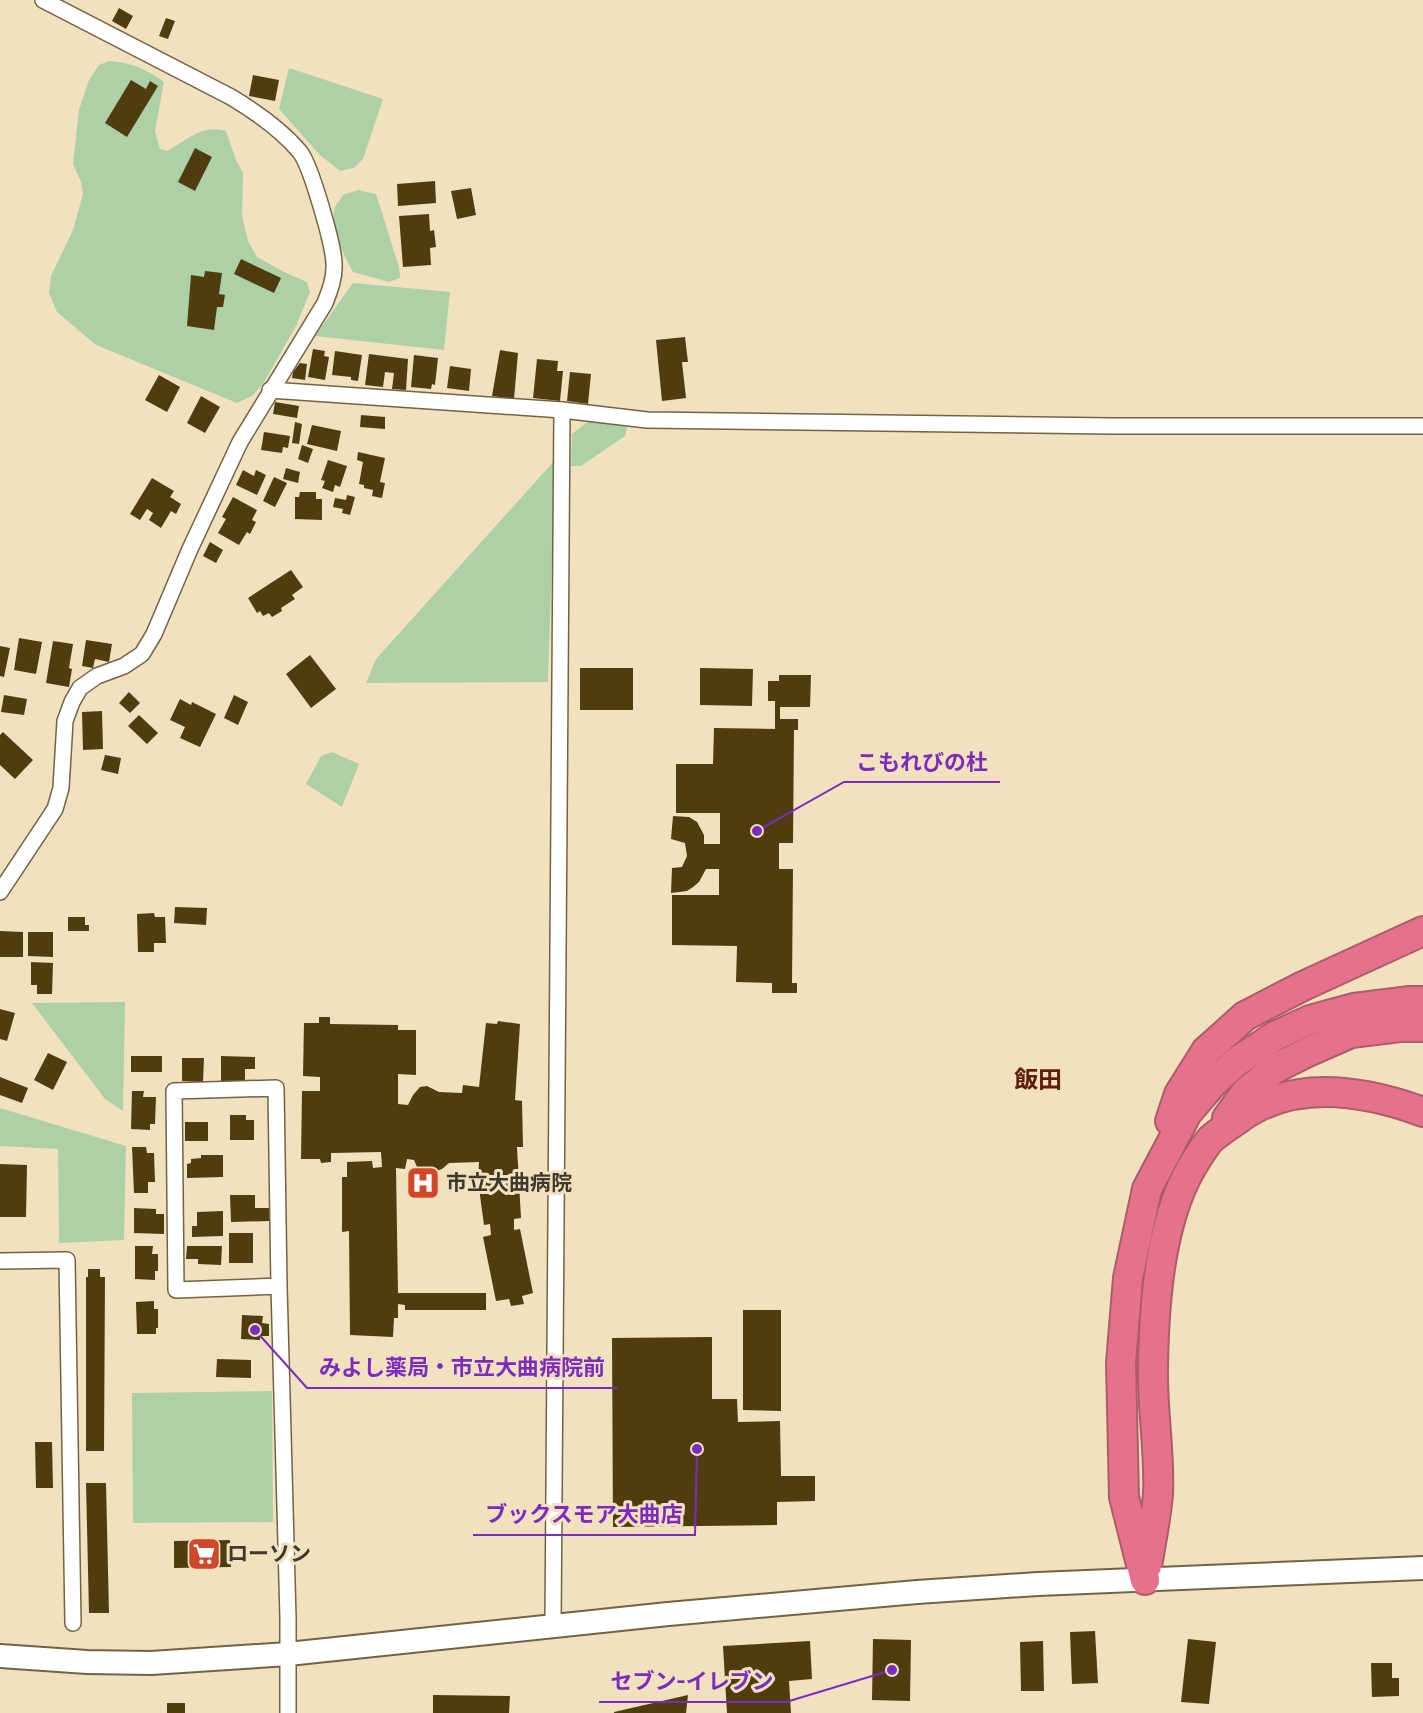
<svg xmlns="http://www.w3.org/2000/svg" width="1423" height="1713" viewBox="0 0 1423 1713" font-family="'Fira Sans','Noto Sans JP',sans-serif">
<rect width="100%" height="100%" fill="#f2e1be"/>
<g fill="#aed0a7">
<path d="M 109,61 C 130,62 147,69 164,82 L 155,131 L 160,149 L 167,151 C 188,140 201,124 226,131 L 236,160 L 243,173 L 242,216 L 248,241 L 257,257 L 284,272 L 307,282 L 310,292 L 296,326 L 263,384 L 252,396 L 237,403 L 96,345 L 57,312 L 49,293 L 51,276 L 73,230 L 83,194 L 81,182 L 73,164 L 79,110 L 89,80 L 99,65 Z"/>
<polygon points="289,68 383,99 363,159 354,168 340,171 320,155 279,109"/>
<path d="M 358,190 L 376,194 L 399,267 L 400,278 L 389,282 L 353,272 C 344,256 329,226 335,207 C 337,203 341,199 343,195 Z"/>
<polygon points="353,283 450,292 444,350 315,336"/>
<polygon points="590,420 627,427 625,436 581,466 571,466 572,434"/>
<polygon points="555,460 548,682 366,683 376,659"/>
<polygon points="332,752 359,764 342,807 306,784 321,756"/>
<polygon points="125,1002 123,1111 105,1099 32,1003"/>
<polygon points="0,1108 126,1146 124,1240 59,1243 58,1149 0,1146"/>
<polygon points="272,1391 273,1522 133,1523 132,1393"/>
</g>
<g fill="#4f3d10">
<polygon points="119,8 133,16 126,29 112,21"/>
<polygon points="166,18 175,21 168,39 159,36"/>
<polygon points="253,75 279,80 275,101 249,96"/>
<polygon points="131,80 146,89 150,81 158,86 127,137 105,123"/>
<polygon points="195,148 212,157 195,191 178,182"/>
<polygon points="435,181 436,203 398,206 397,184"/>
<polygon points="471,188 476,215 457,219 451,191"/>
<polygon points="429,214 430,231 434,230 436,247 430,248 431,265 403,267 399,216"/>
<polygon points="241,259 281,278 274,293 234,274"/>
<polygon points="205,271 222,273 219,294 225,295 223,307 217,307 214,330 187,326 191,275 204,277"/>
<polygon points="685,337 688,362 682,362 686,398 662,401 656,340"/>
<polygon points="313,349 325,351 324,356 329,357 325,380 308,377"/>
<polygon points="500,350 518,353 514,399 492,396"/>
<polygon points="335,351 362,355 358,381 351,380 351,377 332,375"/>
<polygon points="369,354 408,359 406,390 392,389 394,373 385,372 383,387 365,385"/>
<polygon points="414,355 438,358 435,385 432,384 431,389 411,387"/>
<polygon points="537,359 558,361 557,371 563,371 560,401 533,398"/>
<polygon points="300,363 307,364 305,380 292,378 293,372"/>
<polygon points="450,366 471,369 469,391 447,388"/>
<polygon points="570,372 591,374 588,404 567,401"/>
<polygon points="159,375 180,387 167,412 145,400"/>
<polygon points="201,396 220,407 205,433 187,423"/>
<polygon points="275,402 299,406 297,418 273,414"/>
<polygon points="361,415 385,417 385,429 360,427"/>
<polygon points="295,422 302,424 299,444 292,443"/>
<polygon points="312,425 341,431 337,451 307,444"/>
<polygon points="264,432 290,436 288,448 283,447 282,453 261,450"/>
<polygon points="302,445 313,449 308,463 298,459"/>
<polygon points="358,452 385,458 380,482 385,483 382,498 372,496 373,490 364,488 364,485 359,484 363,462 357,460"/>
<polygon points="328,460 347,466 340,487 335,485 333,492 322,488 325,481 321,480"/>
<polygon points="286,468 300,472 298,483 283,479"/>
<polygon points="243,470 254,476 256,470 266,475 257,495 236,485"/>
<polygon points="274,477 287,483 275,507 263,501"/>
<polygon points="152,478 174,491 170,497 181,504 176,514 171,511 161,528 149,520 153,513 147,509 140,520 130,514"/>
<polygon points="300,492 316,492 316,499 322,499 322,520 295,519 295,497 299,497"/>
<polygon points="347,495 355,497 350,515 342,513 343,509 333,507 335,498 346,500"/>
<polygon points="233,497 257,510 252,520 256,522 250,534 247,532 239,545 218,533 226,519 222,517"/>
<polygon points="210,542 223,550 216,563 203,556"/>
<polygon points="291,570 303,587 292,595 295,599 281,608 282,611 272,617 269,613 263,616 260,611 257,613 248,598"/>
<polygon points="19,638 42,642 36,674 14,670"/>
<polygon points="86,640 112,644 109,662 95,659 93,668 82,666"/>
<polygon points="53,641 73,644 69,668 72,669 69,687 46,683"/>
<polygon points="0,646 10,648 4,677 0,676"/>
<polygon points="310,655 336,689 311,708 286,674"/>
<rect x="580" y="668" width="53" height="42"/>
<polygon points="700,668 753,669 752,706 700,705"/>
<polygon points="779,675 811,675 810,707 780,707 780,719 798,719 798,730 794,730 793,843 779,843 779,869 793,869 792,983 797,983 797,993 772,993 772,983 736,982 737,946 672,945 672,895 719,895 719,869 706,869 699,882 693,887 687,891 671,893 672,868 682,867 687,856 685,843 671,839 673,816 689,817 697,822 704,835 704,844 720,844 720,813 676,813 676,764 713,764 714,728 775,729 775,701 768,701 768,681 779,681"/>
<polygon points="129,692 140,703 130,713 119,703"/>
<polygon points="4,695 27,699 24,715 1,712"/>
<polygon points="234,695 248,702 238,725 224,718"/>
<polygon points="180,699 191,705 192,702 216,714 200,747 180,738 185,727 170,720"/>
<polygon points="102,711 103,749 83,750 82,712"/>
<polygon points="139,715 158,733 147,744 128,726"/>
<polygon points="3,732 33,760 15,779 0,765 0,735"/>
<polygon points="105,755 121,758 118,774 101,770"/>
<polygon points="175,907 207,908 206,925 174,923"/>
<polygon points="154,913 155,917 165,917 166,943 154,943 154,952 138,952 137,914"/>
<polygon points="68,917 85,917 85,925 89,925 89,931 68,931"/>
<polygon points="0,931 23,932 23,957 0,957"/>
<polygon points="28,932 53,932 53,957 28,956"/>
<polygon points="31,962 53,963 52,994 37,994 37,985 31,985"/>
<polygon points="0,1009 15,1013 7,1041 0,1039"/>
<polygon points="319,1017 330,1017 330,1024 398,1025 398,1030 416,1030 416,1075 398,1074 398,1104 408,1105 413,1095 420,1087 427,1086 439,1092 462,1093 463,1085 479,1087 486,1023 497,1024 498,1021 520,1024 515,1100 522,1101 523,1147 517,1147 521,1218 514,1219 514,1230 520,1229 533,1293 522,1296 524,1304 511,1306 509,1299 496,1301 483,1237 491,1235 490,1224 484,1225 478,1181 479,1162 449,1163 442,1169 433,1172 422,1171 417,1167 414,1160 407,1159 405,1169 396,1168 398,1293 486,1293 486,1310 405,1310 405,1305 398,1304 398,1318 394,1318 393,1337 350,1335 349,1231 342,1232 342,1177 347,1177 347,1162 372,1161 373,1168 382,1167 381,1152 331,1153 331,1162 321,1163 320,1159 301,1159 302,1091 320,1091 320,1077 303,1076 304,1023 319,1023"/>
<polygon points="48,1053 67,1062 53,1090 34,1080"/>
<rect x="131" y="1056" width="31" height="16"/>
<polygon points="221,1056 255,1057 255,1069 245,1069 245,1081 221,1081"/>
<polygon points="182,1058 204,1058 203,1082 182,1081"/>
<polygon points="0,1077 28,1088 22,1103 0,1095"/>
<polygon points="132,1091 144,1091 143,1097 156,1097 155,1124 150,1124 150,1130 131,1129"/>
<polygon points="230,1115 246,1115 246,1120 254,1120 254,1140 230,1140"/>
<rect x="185" y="1122" width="23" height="19"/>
<polygon points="132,1147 146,1147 147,1153 154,1153 155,1182 148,1182 148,1193 134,1193"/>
<polygon points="201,1155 223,1155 223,1177 187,1178 187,1164 191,1163 191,1159 201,1158"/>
<polygon points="0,1164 27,1165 26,1217 0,1217"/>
<polygon points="230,1195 255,1195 255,1208 269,1208 270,1221 231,1222"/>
<polygon points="134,1208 156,1209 156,1214 164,1214 164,1234 134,1233"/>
<polygon points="223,1211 223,1236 192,1237 192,1226 197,1226 197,1212"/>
<rect x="229" y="1233" width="24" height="30"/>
<polygon points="135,1246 153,1246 152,1254 158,1254 158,1271 155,1271 155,1280 135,1279"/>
<polygon points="187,1246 222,1246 221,1265 198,1264 198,1259 186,1259"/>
<polygon points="88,1269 100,1269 100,1277 105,1277 104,1451 86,1451 86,1277 88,1277"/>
<polygon points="154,1301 154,1309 158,1309 158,1328 156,1328 156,1334 137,1334 136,1302"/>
<polygon points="743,1310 781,1310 781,1411 743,1410"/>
<polygon points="242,1315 263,1316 262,1323 269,1324 269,1336 260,1336 260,1340 241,1339"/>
<polygon points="712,1337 712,1399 737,1399 738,1422 780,1421 781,1476 815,1476 815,1501 777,1502 777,1525 613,1527 612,1338"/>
<polygon points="217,1359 251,1360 251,1378 216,1377"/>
<polygon points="35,1442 52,1442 53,1488 36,1488"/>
<polygon points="86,1483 106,1483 109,1613 89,1613"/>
<polygon points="230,1540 231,1567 174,1568 174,1541"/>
<polygon points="1095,1631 1098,1683 1072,1684 1070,1632"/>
<polygon points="873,1639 911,1640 910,1701 872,1700"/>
<polygon points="1188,1639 1216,1642 1209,1704 1181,1702"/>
<polygon points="810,1641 812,1679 789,1681 791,1713 727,1713 723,1646"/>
<polygon points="1043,1641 1044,1691 1021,1691 1020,1642"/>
<polygon points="1371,1663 1392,1663 1392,1678 1399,1678 1399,1696 1372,1697"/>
<polygon points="433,1695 510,1696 509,1713 433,1713"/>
<polygon points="688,1695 686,1713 614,1713 614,1712"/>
<rect x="167" y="1703" width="18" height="10"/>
</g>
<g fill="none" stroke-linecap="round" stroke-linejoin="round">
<defs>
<g id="street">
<polyline points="270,390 562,410 647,420 1111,426 1423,426"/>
<path d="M 0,892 L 55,809 L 61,788 L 65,721 L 72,702 L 80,688 L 97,676 L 124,666 L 142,654 L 154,634 L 190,549 L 240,442 L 325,303 C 330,290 335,277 334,263 C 333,243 311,166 300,152 C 281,129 256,112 231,97 L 43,0"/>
<polyline points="0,1261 67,1260 73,1623"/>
<polyline points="279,1286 276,1088 174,1091 176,1290 279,1286 288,1618 288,1713"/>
<polyline points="553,1625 562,410"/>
</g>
<polyline id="secondary" points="0,1656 87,1662 151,1663 288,1654 668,1614 917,1592 1038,1584 1423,1568"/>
<g id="highway">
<polyline points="1227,1118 1246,1092 1274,1069 1310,1051 1351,1033 1400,1027 1423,1027"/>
<polyline points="1170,1121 1179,1094 1206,1051 1245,1016 1303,986 1423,931"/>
<path d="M 1147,1566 C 1151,1542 1156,1518 1158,1494 C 1160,1452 1152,1409 1153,1367 C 1154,1301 1160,1213 1198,1157 C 1202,1151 1206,1144 1211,1139 C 1219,1132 1228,1126 1237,1120 C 1292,1078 1363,1090 1423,1112"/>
<polyline points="1145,1580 1124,1497 1121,1363 1128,1278 1147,1189 1187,1113 1212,1084 1236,1062 1275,1036 1310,1020 1354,1008 1410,1001 1423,1001"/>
</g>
</defs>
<use href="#street" stroke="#726344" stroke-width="18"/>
<use href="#secondary" stroke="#726344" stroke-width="26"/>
<use href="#highway" stroke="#ac5d6a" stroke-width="32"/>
<use href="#street" stroke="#fff" stroke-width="15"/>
<use href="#secondary" stroke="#fff" stroke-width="22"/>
<use href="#highway" stroke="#e6718c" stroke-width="28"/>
</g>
<defs>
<symbol id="hospital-square" viewBox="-11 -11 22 22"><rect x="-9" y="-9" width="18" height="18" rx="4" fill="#d14729" stroke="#f2e1be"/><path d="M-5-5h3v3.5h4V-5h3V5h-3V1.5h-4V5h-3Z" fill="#fff"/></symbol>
<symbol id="supermarket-square" viewBox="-11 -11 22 22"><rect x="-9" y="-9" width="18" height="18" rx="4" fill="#d14729" stroke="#f2e1be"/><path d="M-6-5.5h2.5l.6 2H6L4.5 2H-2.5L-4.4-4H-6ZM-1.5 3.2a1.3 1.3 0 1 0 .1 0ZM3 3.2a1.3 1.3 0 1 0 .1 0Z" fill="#fff"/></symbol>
</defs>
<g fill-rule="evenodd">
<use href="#hospital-square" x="404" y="1164" width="38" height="38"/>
<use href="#supermarket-square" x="185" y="1535" width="38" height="38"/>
</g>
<g text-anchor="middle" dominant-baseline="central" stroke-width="6" stroke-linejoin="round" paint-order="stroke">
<g font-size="21" font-weight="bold" fill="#3f392b" stroke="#f2e1be" text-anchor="start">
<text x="446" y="1183">市立大曲病院</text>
<text x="227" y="1554">ローソン</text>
</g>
<g font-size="24" font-weight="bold" fill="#5e1c0d" stroke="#f2e1be">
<text x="1038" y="1080">飯田</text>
</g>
</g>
<path fill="none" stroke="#7b2cbf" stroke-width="2" d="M757 831L844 782H1000M255 1330L307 1388H617M697 1449L695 1535H473M892 1670L786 1702H599"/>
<g fill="#7b2cbf" stroke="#f2e1be" stroke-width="2">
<circle cx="757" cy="831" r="6"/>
<circle cx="255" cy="1330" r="6"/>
<circle cx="697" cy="1449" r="6"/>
<circle cx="892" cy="1670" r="6"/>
</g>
<g font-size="22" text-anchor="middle" font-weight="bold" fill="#7b2cbf" stroke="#f2e1be" stroke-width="6" stroke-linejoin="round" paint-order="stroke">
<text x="922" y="770">こもれびの杜</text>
<text x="462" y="1375">みよし薬局・市立大曲病院前</text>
<text x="584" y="1522">ブックスモア大曲店</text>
<text x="692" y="1689">セブン-イレブン</text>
</g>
</svg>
